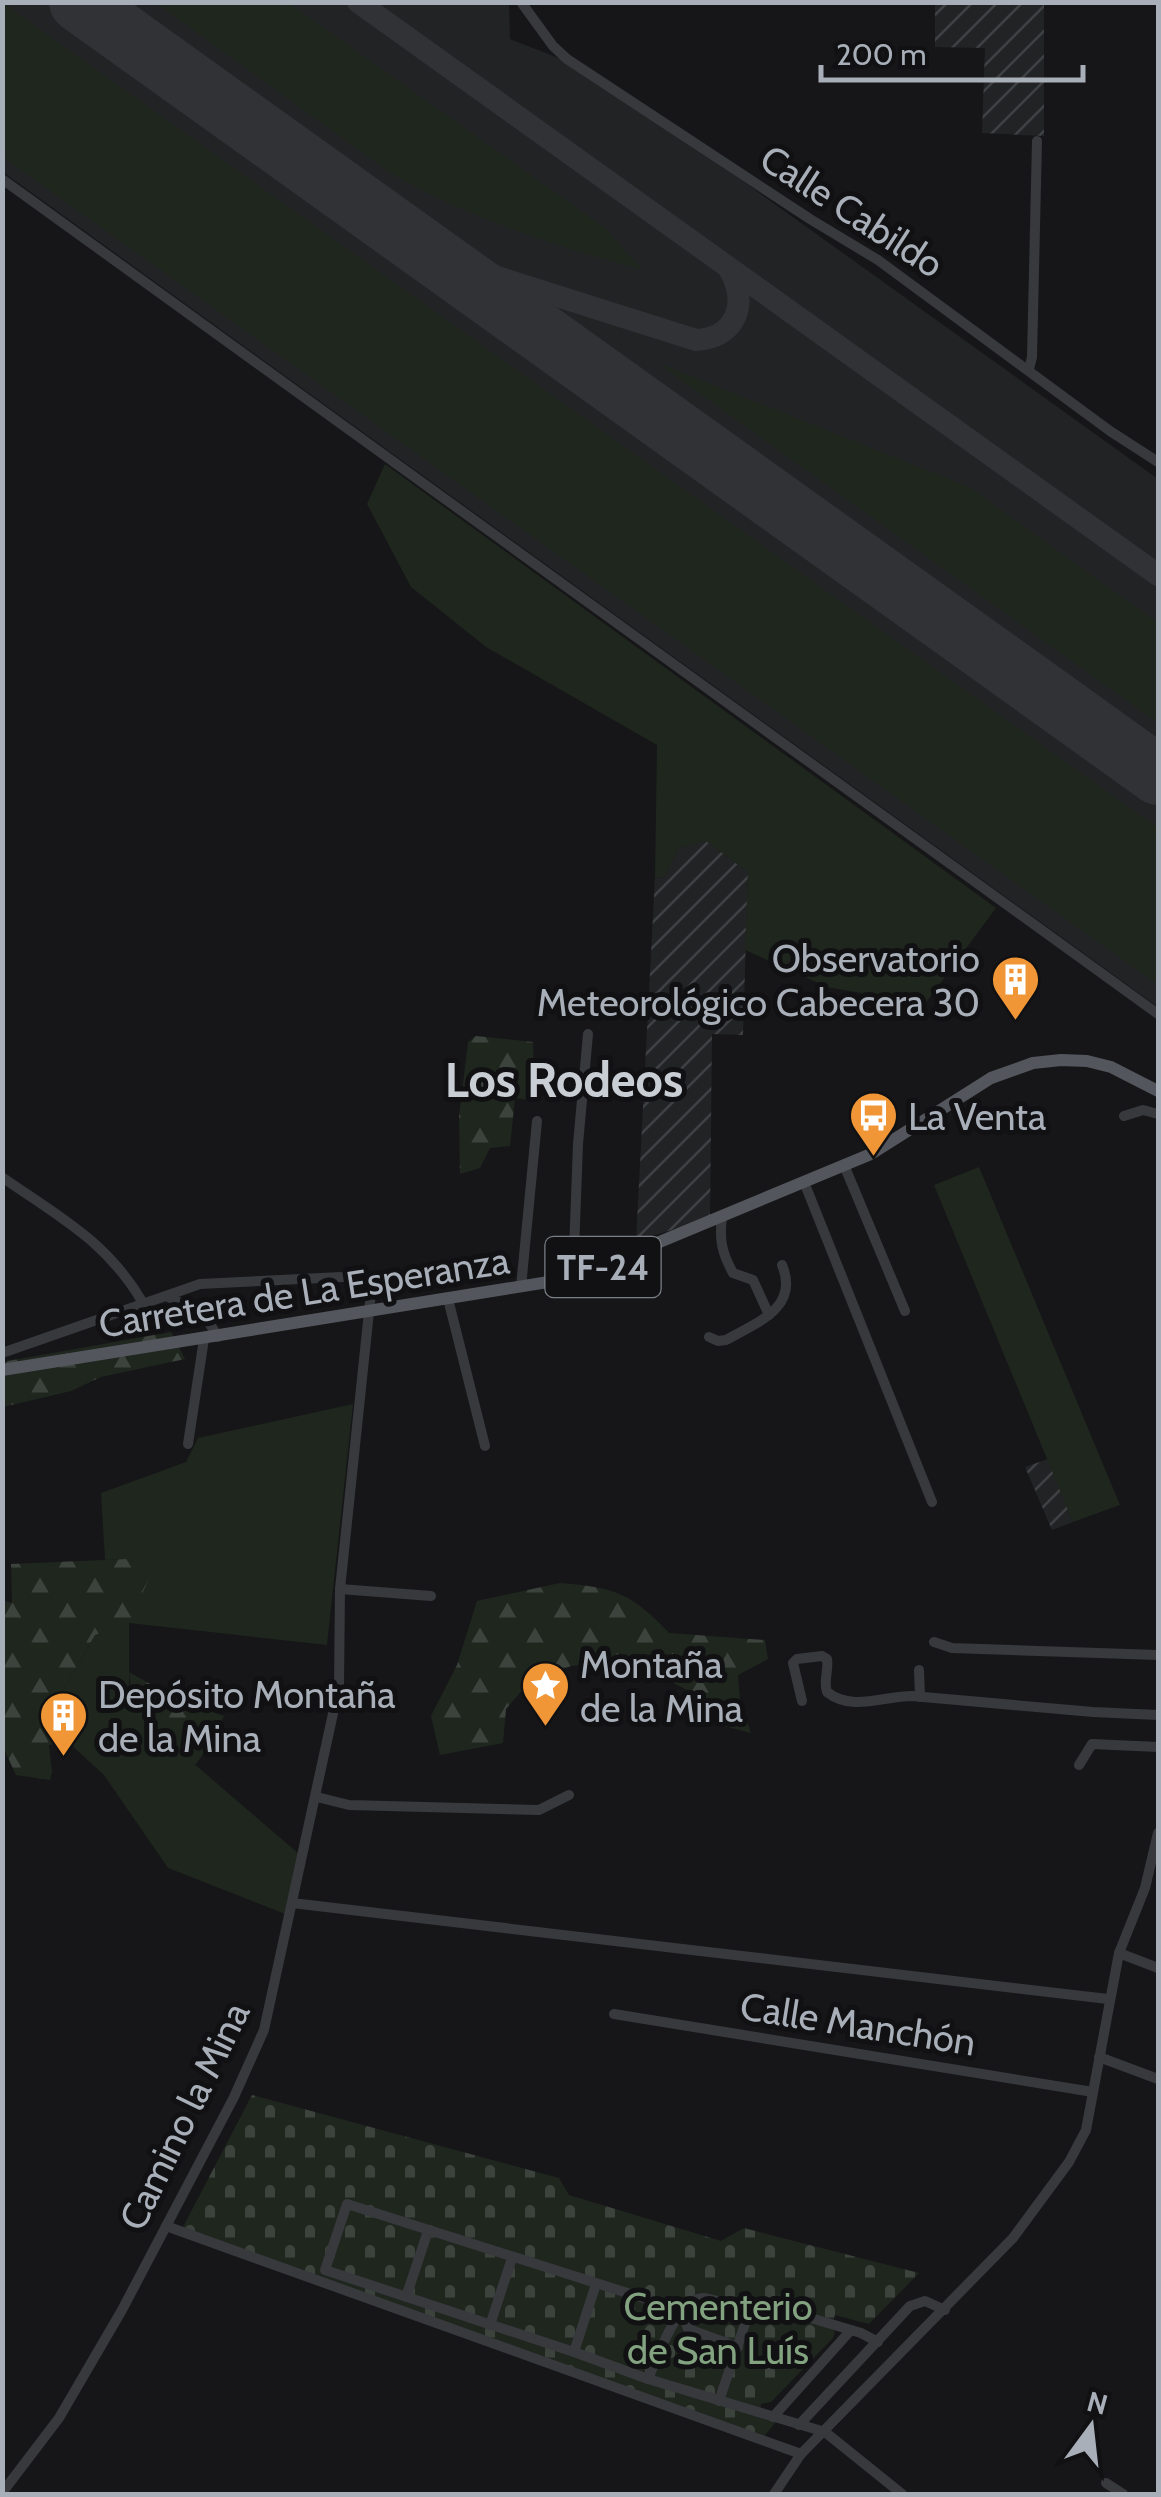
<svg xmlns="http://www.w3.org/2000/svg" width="1161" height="2497" viewBox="0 0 1161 2497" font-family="Cabin,sans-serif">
<defs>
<pattern id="industrial-furrows" width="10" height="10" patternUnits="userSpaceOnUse" patternTransform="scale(2.5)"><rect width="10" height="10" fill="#222325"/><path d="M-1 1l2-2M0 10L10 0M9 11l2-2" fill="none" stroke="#3f4043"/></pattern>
<pattern id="forest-firs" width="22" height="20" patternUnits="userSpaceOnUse" patternTransform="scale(2.5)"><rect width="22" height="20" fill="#1e261e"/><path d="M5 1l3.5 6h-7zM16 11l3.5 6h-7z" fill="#3c433d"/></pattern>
<pattern id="cemetery-stones" width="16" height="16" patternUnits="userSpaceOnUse" patternTransform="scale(2.5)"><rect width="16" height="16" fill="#1e261e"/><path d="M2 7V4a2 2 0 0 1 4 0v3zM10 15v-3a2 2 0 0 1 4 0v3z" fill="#3c433d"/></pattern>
</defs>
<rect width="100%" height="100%" fill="#161618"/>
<polygon fill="#222325" points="3,3 509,3 510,39 561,59 744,182 1158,479 1158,1007 3,172"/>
<g fill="url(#industrial-furrows)">
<polygon points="935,3 1044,3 1044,136 982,133 985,48 935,47"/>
<polygon points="706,840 748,872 743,1035 712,1034 710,1218 636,1241 655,877 664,878 679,848"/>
<polygon points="1048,1459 1073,1522 1052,1530 1025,1467"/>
</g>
<g fill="#1e261e">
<polygon points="3,3 1158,828 1158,985 3,157"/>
<path d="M 156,3 L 289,3 L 605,228 L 643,270 C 561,248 462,216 389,172 Z"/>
<polygon points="656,362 969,487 1158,623 1158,723"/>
<polygon points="385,464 996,908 925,1004 827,987 745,950 748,872 706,841 679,848 664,878 655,877 657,745 486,647 411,587 367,504"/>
<polygon points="979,1167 1120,1505 1073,1522 934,1185"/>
<polygon points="353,1404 327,1645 129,1623 129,1688 135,1713 299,1854 285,1914 168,1868 104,1775 69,1743 48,1745 46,1720 95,1635 154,1569 127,1559 105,1560 101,1493 186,1462 198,1438"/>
</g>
<g fill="url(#forest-firs)">
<polygon points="476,1036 533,1042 534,1084 531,1100 515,1098 510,1146 490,1148 480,1168 460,1174 459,1117 468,1042"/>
<polygon points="171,1332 185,1359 101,1377 71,1391 3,1407 2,1362"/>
<polygon points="127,1559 154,1568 129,1622 95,1635 46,1720 52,1772 50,1780 16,1775 3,1747 2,1600 12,1603 11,1564"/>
<path d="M 560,1583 C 613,1587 632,1593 669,1633 L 765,1640 L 768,1659 L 738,1675 L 740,1701 L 751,1733 L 701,1720 L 687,1690 L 654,1673 L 614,1662 L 571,1666 L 530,1681 L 506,1709 L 503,1743 L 440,1755 L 431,1716 L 457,1665 L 477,1601 Z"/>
<polygon points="129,1672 180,1701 224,1716 211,1744 195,1765 134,1713"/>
</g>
<polygon fill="url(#cemetery-stones)" points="252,2095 559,2178 569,2195 721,2241 744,2228 919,2273 869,2324 835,2315 831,2327 835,2332 833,2338 771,2402 761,2404 758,2417 776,2422 763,2437 182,2229"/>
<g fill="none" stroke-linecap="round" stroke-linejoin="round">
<g stroke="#303235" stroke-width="22">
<polyline points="93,2 137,44"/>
<polyline points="358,2 1158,575"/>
<path d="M 434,257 L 696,340 C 737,338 749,302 729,269"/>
</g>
<polyline stroke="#303235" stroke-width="60" points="79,2 1158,775"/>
<g stroke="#37393d" stroke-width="10">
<polyline points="521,2 553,46 567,59 810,219 878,260 1110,431 1158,462"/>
<polyline points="2,179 1158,1014"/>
<polyline points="1029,369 1032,357 1037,141"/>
<polyline points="1124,1116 1143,1110 1158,1114"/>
<polyline points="844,1165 905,1311"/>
<path d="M 2,1177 C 59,1217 107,1241 143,1303"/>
<polyline points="804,1182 932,1502"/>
<path d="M 722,1217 C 719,1240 722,1253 733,1273 L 753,1280 L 769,1315"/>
<polyline points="573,1278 578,1144 588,1034"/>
<polyline points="521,1287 537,1121"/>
<polyline points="168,1297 203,1313 218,1337"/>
<polyline points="448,1299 485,1446"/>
<path d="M 709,1337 L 718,1341 L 726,1340 C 756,1323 800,1308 782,1265"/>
<polyline points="2,1353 200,1284 362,1276 372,1283 340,1589 339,1686 264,2030 234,2097 122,2310 59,2418 2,2493"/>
<polyline points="188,1444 204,1339"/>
<polyline points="340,1589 431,1596"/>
<polyline points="934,1642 952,1648 1158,1655"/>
<polyline points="919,1670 920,1697"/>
<path d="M 802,1701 L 793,1663 L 797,1659 L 822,1656 L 827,1659 C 829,1670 823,1682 827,1692 C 852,1712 883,1696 912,1696 L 1093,1712 L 1158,1715"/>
<polyline points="1079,1765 1092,1744 1158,1747"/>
<polyline points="317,1797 349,1805 539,1810 569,1795"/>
<polyline points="292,1903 1108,1999"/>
<polyline points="1119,1953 1158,1968"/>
<polyline points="614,2014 1093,2092"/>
<polyline points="1099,2057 1158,2079"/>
<polyline points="166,2226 801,2454"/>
<polyline points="406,2297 428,2231"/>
<polyline points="681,2310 347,2204 325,2270 574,2352 648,2379 825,2432 902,2494"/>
<polyline points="682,2311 688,2329 738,2347"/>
<polyline points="490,2325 512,2258"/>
<polyline points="574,2352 596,2284"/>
<path d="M 648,2379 C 657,2359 678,2296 704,2298 C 718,2300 735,2308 749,2312 L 755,2304 L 764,2304 L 861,2333 L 878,2342"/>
<polyline points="719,2401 749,2312"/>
<polyline points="773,2417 851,2330"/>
<polyline points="799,2425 910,2306 925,2301 945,2310"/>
<polyline points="1106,2483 1123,2494"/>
<polyline points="774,2494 801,2454 1013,2238 1069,2162 1086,2130 1119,1953 1145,1888 1158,1833"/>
</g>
<polyline stroke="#53565c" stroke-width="12" points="2,1370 573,1278 871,1154 991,1078 1033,1063 1061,1060 1087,1061 1111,1067 1158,1091"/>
</g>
<defs>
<symbol id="building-pin" viewBox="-11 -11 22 30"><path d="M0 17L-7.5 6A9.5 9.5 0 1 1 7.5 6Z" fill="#f09636" stroke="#111113"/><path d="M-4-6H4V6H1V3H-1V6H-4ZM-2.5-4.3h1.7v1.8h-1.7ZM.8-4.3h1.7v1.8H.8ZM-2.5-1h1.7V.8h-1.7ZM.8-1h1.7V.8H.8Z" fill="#fff"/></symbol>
<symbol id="bus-pin" viewBox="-11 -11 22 30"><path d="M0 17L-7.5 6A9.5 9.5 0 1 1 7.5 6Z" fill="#f09636" stroke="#111113"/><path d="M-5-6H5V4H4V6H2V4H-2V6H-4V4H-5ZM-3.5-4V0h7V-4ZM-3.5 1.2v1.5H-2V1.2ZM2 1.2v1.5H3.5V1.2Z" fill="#fff"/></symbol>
<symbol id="sight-pin" viewBox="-11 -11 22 30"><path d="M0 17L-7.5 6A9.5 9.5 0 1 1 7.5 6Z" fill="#f09636" stroke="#111113"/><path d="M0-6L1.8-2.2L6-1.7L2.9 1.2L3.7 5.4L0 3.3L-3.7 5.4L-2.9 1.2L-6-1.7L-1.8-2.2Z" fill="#fff"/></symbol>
</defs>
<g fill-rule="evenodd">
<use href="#building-pin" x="988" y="952" width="55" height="75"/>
<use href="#bus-pin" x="846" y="1088" width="55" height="75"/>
<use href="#sight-pin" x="518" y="1658" width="55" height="75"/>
<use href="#building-pin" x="36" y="1688" width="55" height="75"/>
</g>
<g text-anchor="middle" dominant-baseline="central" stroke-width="10" stroke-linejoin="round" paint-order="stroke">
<rect fill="#111113" stroke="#7b8086" stroke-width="2.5" x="545.5" y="1237" width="115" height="60" rx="8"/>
<g font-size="35" font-weight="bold" fill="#a8afb8">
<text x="603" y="1267">TF-24</text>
</g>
<g font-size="38" fill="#a8afb8" stroke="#111113">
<text transform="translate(852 211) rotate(33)">Calle Cabildo</text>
<text transform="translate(304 1292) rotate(-9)">Carretera de La Esperanza</text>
<text transform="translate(858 2024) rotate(9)">Calle Manchón</text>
<text transform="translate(184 2116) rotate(-64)">Camino la Mina</text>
</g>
<g font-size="38" fill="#a8afb8" stroke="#111113" text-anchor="start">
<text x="980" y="958" text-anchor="end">Observatorio<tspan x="980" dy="44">Meteorológico Cabecera 30</tspan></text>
<text x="908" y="1116">La Venta</text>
<text x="580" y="1664">Montaña<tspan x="580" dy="44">de la Mina</tspan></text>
<text x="98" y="1694">Depósito Montaña<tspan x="98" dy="44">de la Mina</tspan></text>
</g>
<g font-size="38" fill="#83a380" stroke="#111113">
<text x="718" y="2306">Cementerio<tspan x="718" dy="44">de San Luís</tspan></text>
</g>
<g font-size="48" font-weight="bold" fill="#c9ced4" stroke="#111113">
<text x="564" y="1080">Los Rodeos</text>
</g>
</g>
<rect width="1161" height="2497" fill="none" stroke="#a8afb8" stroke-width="10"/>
<g transform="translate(1091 2427) rotate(15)" stroke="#111113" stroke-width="8" paint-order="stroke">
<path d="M0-8L18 38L0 25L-18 38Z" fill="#a8afb8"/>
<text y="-15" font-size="28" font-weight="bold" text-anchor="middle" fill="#a8afb8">N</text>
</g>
<path d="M821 65v15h262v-15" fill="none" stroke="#a8afb8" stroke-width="5"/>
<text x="836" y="65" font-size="30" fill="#a8afb8" stroke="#111113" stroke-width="8" paint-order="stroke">200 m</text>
</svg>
